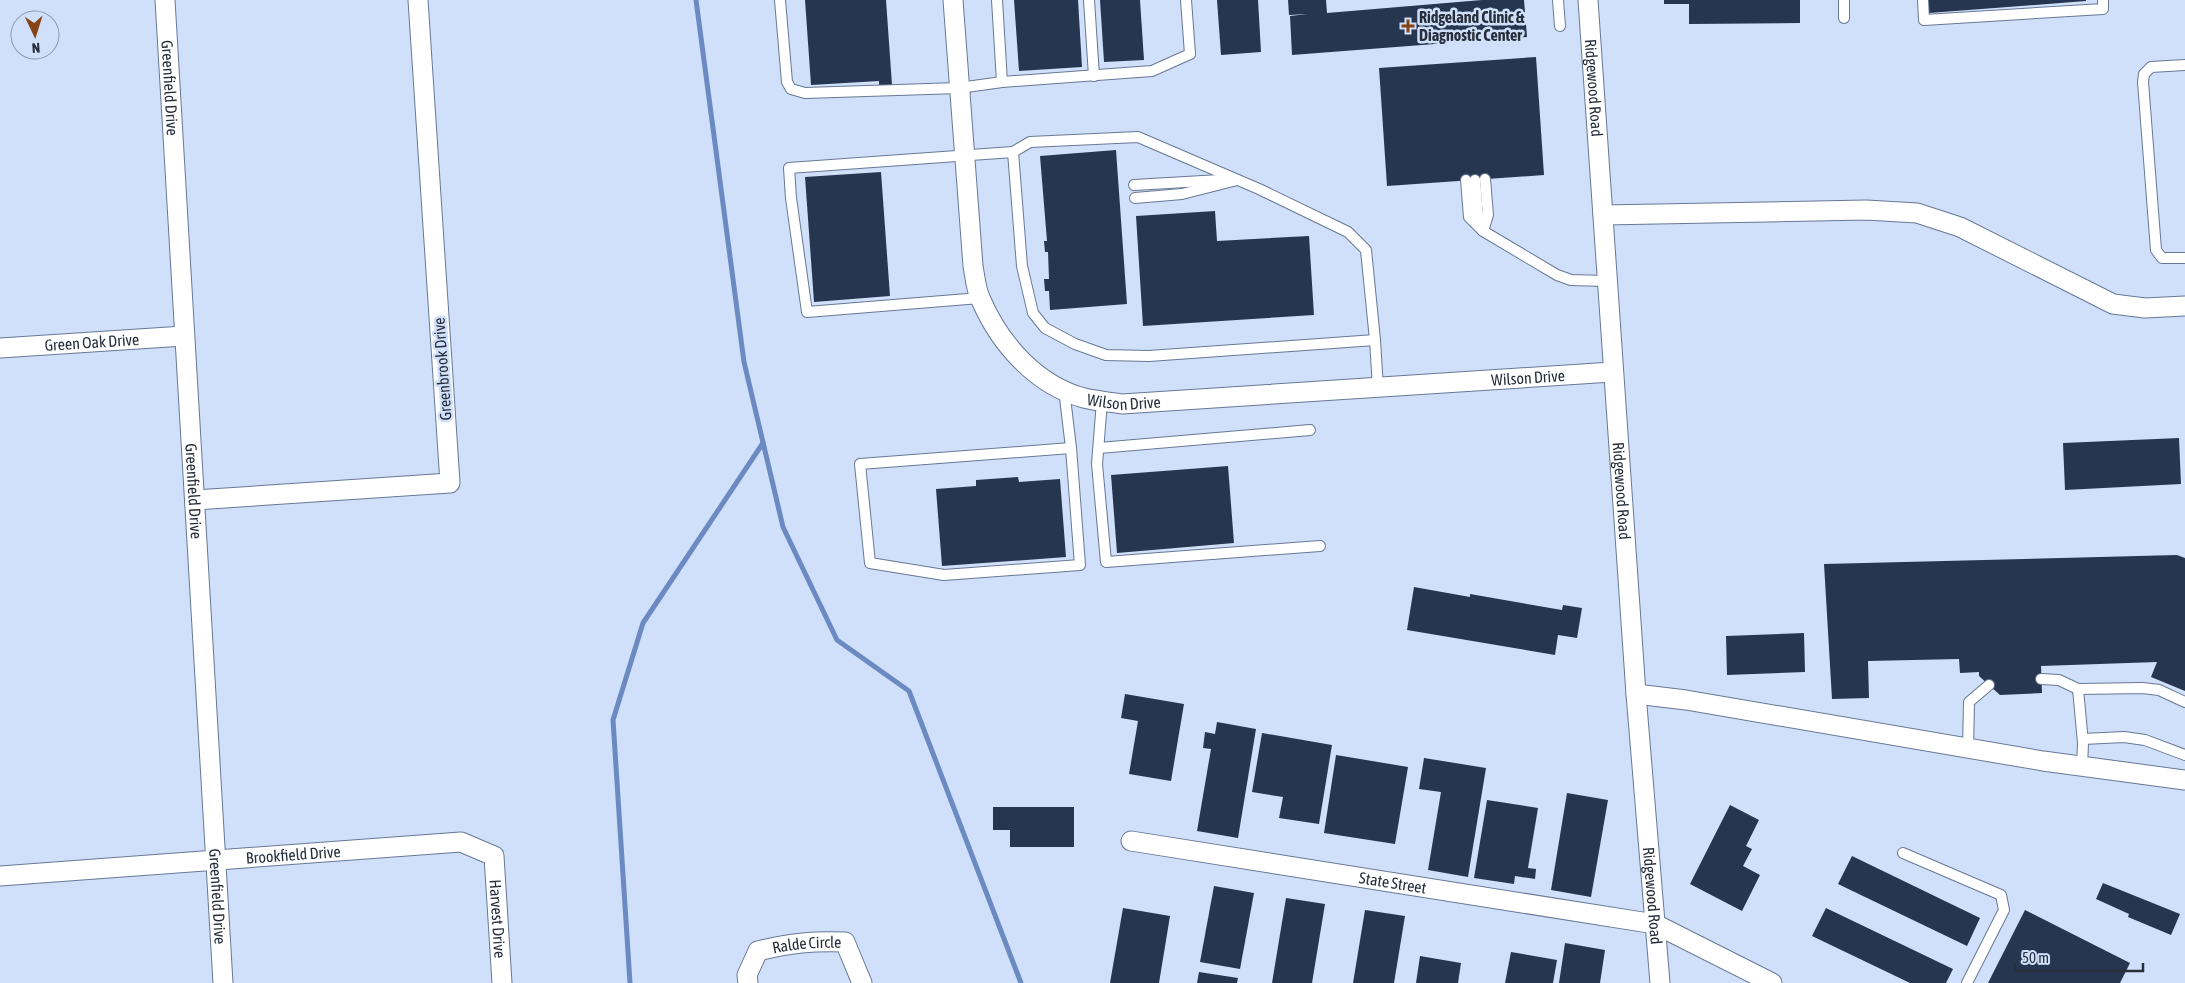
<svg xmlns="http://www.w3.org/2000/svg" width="2185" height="983" viewBox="0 0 2185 983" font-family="'Asap Condensed',sans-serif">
<rect width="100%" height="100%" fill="#d0e0fa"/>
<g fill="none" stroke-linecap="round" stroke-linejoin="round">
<g stroke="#6a8ac1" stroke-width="5">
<polyline points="696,0 744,362 783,527 837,640 909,691 1021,983"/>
<polyline points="630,983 613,720 643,623 763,443"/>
</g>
</g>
<g fill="#273650">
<polygon points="805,0 886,0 892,85 879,86 879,81 811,85"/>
<polygon points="1014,0 1078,0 1082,67 1019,71"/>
<polygon points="1100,0 1140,0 1144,60 1104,62"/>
<polygon points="1217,0 1258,0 1261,52 1221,55"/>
<polygon points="1288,0 1326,0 1327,13 1482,0 1524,0 1527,37 1292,55 1290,16 1307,14 1289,15"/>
<polygon points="1664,0 1800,0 1800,23 1689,24 1689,4 1664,4"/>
<polygon points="1928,0 2086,0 2086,1 1929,13"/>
<polygon points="1536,57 1544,175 1387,186 1379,68"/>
<polygon points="1116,150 1127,304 1050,310 1049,291 1045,291 1044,279 1049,279 1048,252 1045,252 1044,241 1047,241 1040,156"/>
<polygon points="881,172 890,296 814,302 805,177"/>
<polygon points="1215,211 1217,241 1309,236 1314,315 1143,326 1136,216"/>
<polygon points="2179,438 2181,484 2065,490 2063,443"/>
<polygon points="1228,466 1234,543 1117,553 1111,475"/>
<polygon points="1018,477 1019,482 1060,479 1066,557 942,566 936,489 976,486 976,480"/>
<polygon points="2177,555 2185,558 2185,691 2151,677 2157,662 2041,666 2042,693 2000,695 1979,676 1979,672 1960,673 1959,659 1868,661 1869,698 1832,699 1824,564"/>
<polygon points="1414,587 1470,597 1470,594 1562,610 1563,605 1582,608 1577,638 1558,635 1555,655 1407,630"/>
<polygon points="1804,633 1805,672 1727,675 1726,636"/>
<polygon points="1125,694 1184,704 1171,781 1129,774 1138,721 1121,718"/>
<polygon points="1217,722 1256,729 1238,838 1197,831 1211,749 1203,748 1205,732 1215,734"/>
<polygon points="1262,733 1332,745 1319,824 1279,818 1283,797 1252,792"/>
<polygon points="1336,755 1408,767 1395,844 1324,833"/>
<polygon points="1424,758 1486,768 1468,877 1428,870 1441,792 1419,789"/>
<polygon points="1567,793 1608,800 1591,897 1551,890"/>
<polygon points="1487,800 1538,808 1528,868 1536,869 1535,879 1515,876 1514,884 1474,878"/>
<polygon points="1730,805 1759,820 1746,846 1752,849 1743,866 1760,875 1742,911 1690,884"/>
<polygon points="993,807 1074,807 1074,847 1010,847 1010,830 993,830"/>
<polygon points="1852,856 1980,918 1967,946 1838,884"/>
<polygon points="2103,883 2180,914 2171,935 2128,917 2129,914 2096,899"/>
<polygon points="1214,886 1254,893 1240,969 1200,962"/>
<polygon points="1286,898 1325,904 1312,983 1272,983"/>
<polygon points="1123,908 1170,916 1159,983 1110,983"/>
<polygon points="1826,908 1953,969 1946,983 1910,983 1812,936"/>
<polygon points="1365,910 1405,916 1394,983 1353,983"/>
<polygon points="2025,910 2130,963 2120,983 1988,983"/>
<polygon points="1565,943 1605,950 1600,983 1559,983"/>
<polygon points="1511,952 1557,960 1553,983 1505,983"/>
<polygon points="1420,956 1461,963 1458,983 1416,983"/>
<polygon points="1199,972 1238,978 1237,983 1197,983"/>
</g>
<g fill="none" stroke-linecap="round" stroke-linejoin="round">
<defs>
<g id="service">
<polyline points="780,0 787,82 791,89 805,93 959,88 1002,82 1152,71 1190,54 1186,0"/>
<polyline points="997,0 1002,82"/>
<polyline points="1089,0 1094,76"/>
<polyline points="1558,0 1560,26"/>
<polyline points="1844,0 1844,18"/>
<polyline points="1923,0 1924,20 2103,9 2103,0"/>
<polyline points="2185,65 2151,67 2144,74 2143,82 2156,250 2162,258 2185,258"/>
<polyline points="1013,152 1030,142 1138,137 1259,189 1348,232 1366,250 1375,340"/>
<polyline points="1466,180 1469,217 1483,231 1557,275 1571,280 1606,281"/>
<polyline points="1475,180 1478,216 1482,227"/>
<polyline points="1134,185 1220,180"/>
<polyline points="1135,198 1182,194 1237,180"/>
<polyline points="1483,231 1488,215 1485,179"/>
<polyline points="980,298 807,312 791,198 789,168 1013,152 1022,266 1033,313 1045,328 1075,344 1106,355 1149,356 1375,340 1378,388"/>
<polyline points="1064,389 1071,448 860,464 870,563 944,575 1080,565 1071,448"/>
<polyline points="1102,401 1097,464 1106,562 1320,546"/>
<polyline points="1099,448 1310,430"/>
<polyline points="2041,679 2059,680 2078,689"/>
<polyline points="2083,739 2124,737 2145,740 2185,755"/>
<polyline points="1968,749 1969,702 1989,685"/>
<polyline points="2082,767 2083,743 2078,689 2143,688 2159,690 2185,702"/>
<polyline points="1903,853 2001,895 2004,910 1967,983"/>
</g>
<g id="minor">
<path id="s1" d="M 165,0 L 223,983"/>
<path id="s2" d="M 953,0 L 973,266 C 975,277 976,290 981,300 C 1000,344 1036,385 1084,398 C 1096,401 1110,402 1122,404 L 1612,372"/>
<path id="s3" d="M 1588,0 L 1636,694 L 1660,983"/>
<polyline points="1603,215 1866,210 1917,213 1960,227 2113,304 2145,308 2185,306"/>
<path id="s4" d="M 0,348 L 184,336"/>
<polyline points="195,500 450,483 418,0"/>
<polyline points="1636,694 1686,700 2043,761 2185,780"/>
<path id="s5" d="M 1131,841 L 1655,924 L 1772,983"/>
<path id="s6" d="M 0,876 L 461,842 L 494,856 L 502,983"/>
<path id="s7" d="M 748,983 L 747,975 L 758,951 C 790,943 812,941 845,942 L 862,983"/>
</g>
</defs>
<use href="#service" stroke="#677895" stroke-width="12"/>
<use href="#minor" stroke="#677895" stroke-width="21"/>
<use href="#service" stroke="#fff" stroke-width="10"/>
<use href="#minor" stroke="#fff" stroke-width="19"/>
</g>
<path fill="#864315" stroke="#d0e0fa" stroke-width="2" d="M1405.5 18.5h5v5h5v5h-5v5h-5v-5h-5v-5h5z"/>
<g text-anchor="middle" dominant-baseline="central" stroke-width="5" stroke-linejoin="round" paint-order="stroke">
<g font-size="16" font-weight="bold" fill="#272e3b" stroke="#d0e0fa" text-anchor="start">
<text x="1419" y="17">Ridgeland Clinic &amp;<tspan x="1419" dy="18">Diagnostic Center</tspan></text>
</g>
<g font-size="16" fill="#272e3b" stroke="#d0e0fa">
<text stroke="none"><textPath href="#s1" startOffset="88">Greenfield Drive</textPath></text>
<text stroke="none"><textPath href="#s3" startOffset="88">Ridgewood Road</textPath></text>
<text stroke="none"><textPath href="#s4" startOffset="92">Green Oak Drive</textPath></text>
<text transform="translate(442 369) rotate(-94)">Greenbrook Drive</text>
<text stroke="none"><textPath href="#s2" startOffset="894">Wilson Drive</textPath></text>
<text stroke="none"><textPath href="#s2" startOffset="489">Wilson Drive</textPath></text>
<text stroke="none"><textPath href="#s1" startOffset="492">Greenfield Drive</textPath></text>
<text stroke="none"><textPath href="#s3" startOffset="492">Ridgewood Road</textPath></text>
<text stroke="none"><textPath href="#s6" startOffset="294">Brookfield Drive</textPath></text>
<text stroke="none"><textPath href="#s5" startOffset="265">State Street</textPath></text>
<text stroke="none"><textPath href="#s3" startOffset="898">Ridgewood Road</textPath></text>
<text stroke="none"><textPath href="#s1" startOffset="898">Greenfield Drive</textPath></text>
<text stroke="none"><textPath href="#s6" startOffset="561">Harvest Drive</textPath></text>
<text stroke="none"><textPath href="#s7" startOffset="84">Ralde Circle</textPath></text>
</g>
</g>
<g transform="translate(35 35) rotate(176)"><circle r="24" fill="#d0e0fa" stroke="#8c99ae"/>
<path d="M0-4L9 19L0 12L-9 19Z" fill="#864315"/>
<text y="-8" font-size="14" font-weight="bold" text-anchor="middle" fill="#272e3b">N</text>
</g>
<path d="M2015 963v8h128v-8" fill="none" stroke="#272e3b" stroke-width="2.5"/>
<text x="2022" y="963" font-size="15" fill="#272e3b" stroke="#d0e0fa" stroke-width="4" paint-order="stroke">50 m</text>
</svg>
